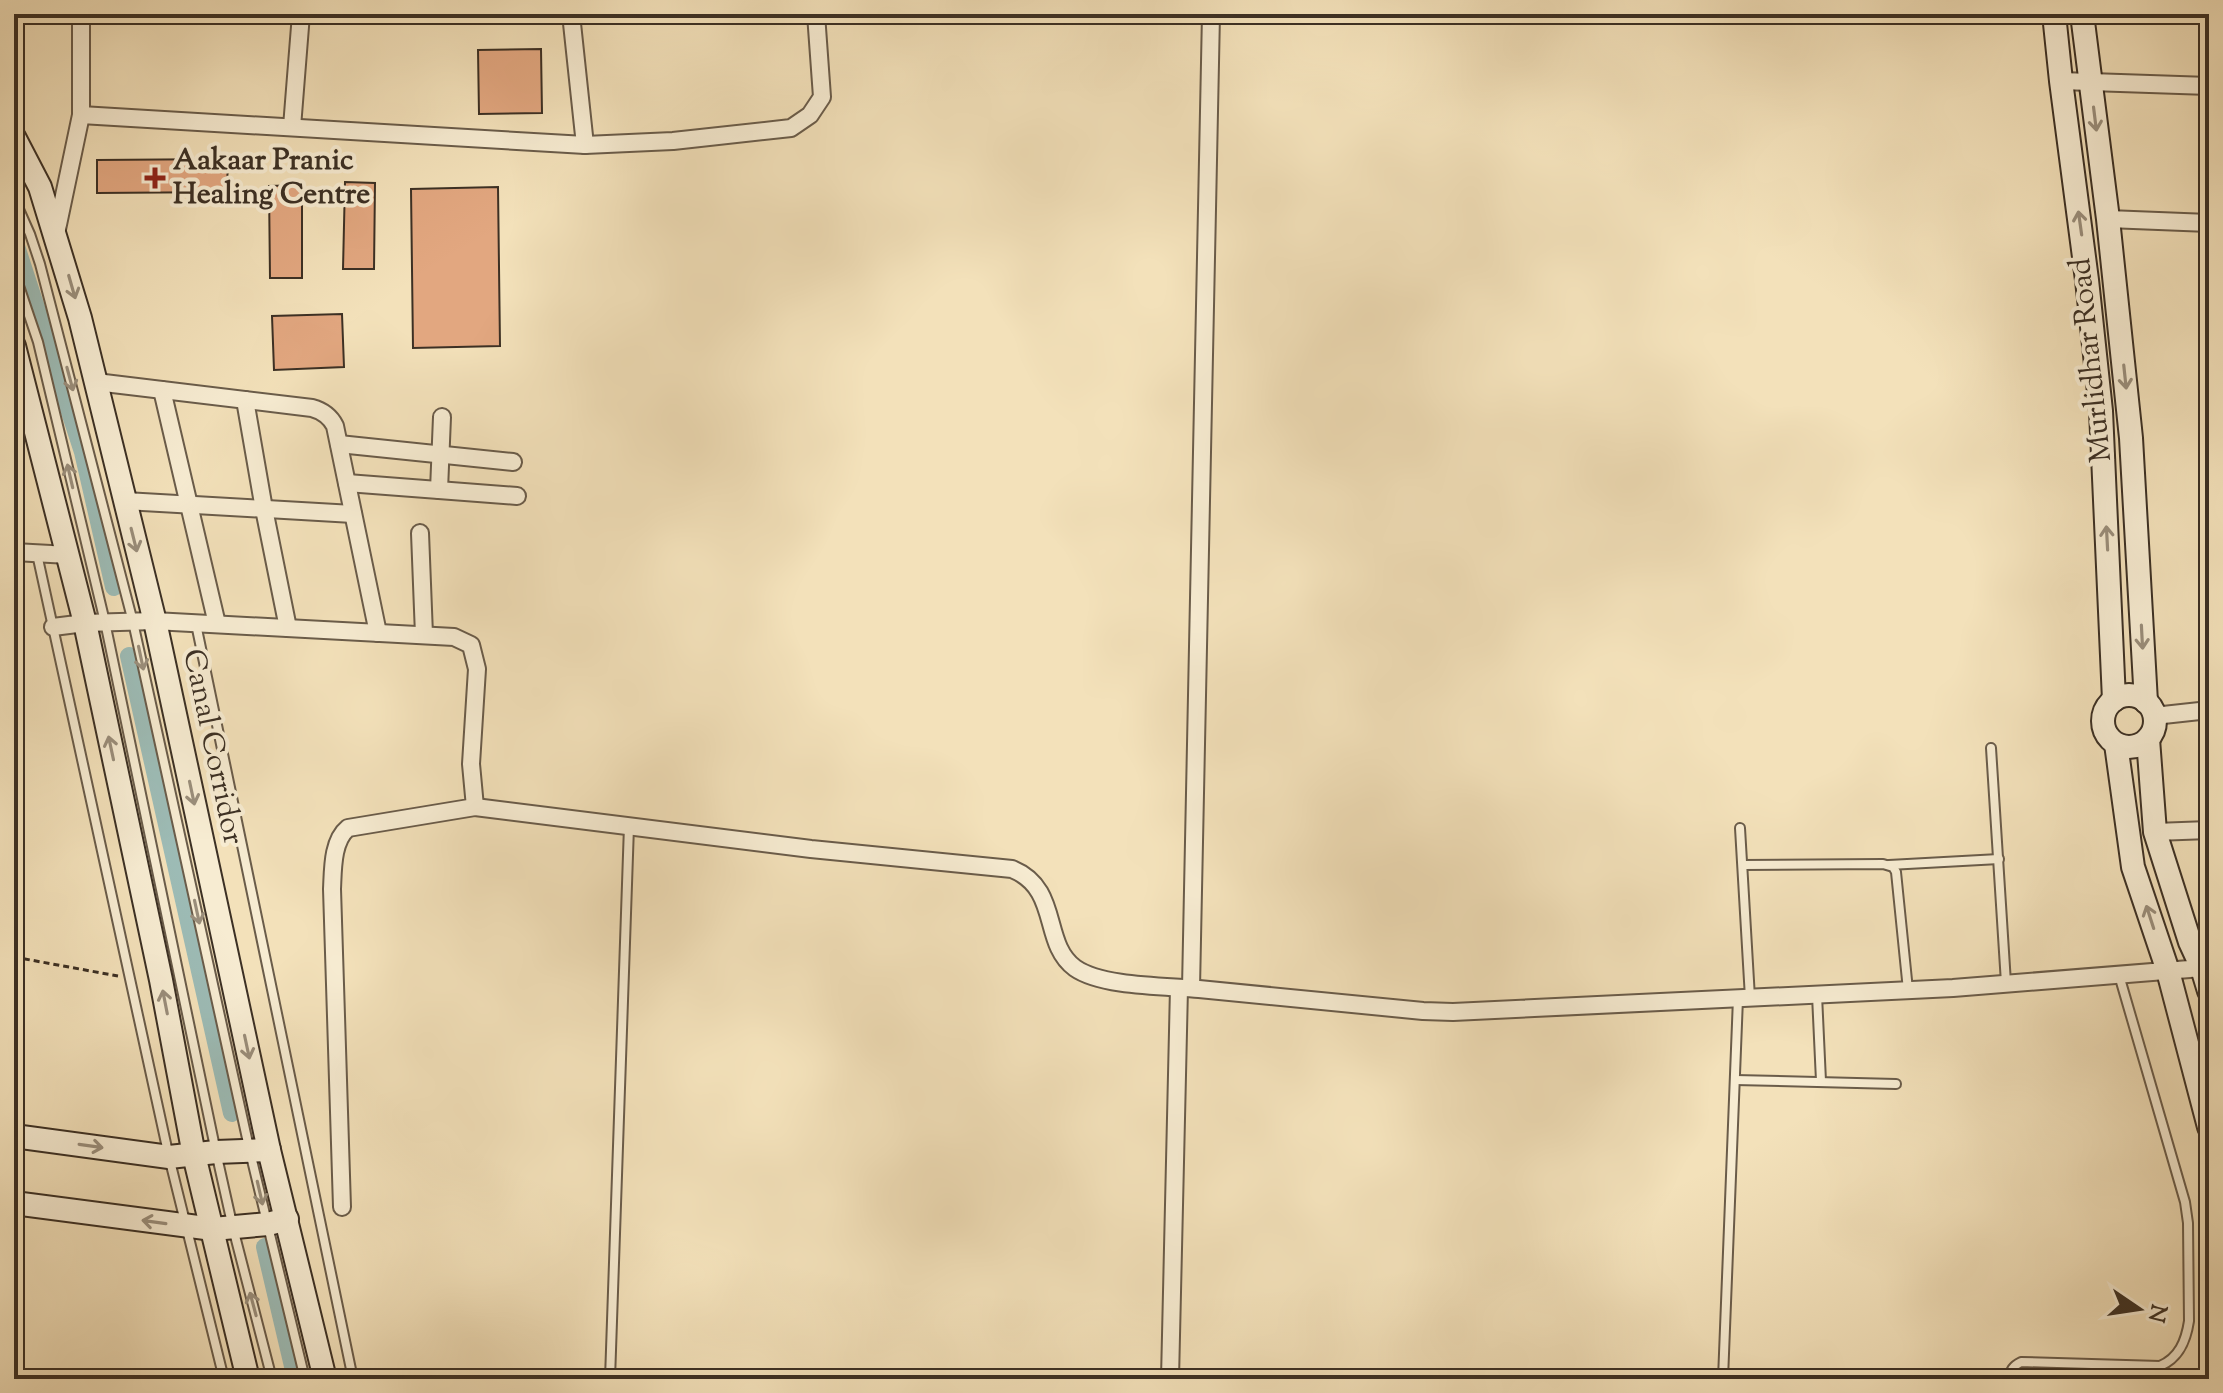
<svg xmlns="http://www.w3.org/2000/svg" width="2223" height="1393" viewBox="0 0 2223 1393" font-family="'Sorts Mill Goudy',serif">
<rect width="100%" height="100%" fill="#f3e1ba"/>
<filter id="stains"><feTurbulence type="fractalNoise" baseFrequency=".0025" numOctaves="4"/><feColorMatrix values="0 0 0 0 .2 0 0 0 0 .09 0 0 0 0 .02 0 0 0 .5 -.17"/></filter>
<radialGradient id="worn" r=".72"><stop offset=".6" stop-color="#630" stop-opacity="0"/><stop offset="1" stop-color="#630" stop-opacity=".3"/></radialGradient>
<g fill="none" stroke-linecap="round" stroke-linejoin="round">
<g stroke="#9dbcb6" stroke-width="18">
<polyline points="14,240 83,452 114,587"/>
<polyline points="129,656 232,1113"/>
<polyline points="265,1247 296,1379"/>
</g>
</g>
<g fill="#e2a780" stroke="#3c3024" stroke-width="2">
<polygon points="541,49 542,113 479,114 478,50"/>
<polygon points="227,159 228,192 97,193 97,160"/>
<polygon points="345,182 375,183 374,269 343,269"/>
<polygon points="302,185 302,278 270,278 269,186"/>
<polygon points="498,187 500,346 413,348 411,189"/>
<polygon points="342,314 344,367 274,370 272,316"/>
</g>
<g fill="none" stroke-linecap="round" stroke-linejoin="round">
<defs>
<g id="lane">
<polyline points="14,198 30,234 40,264 133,622 250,1152 305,1379"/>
<polyline points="14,271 38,342 105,622 216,1152 233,1228 272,1379"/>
<polyline points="37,554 169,1157 224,1379"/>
<polyline points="196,624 353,1379"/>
<polyline points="1991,748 2006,983"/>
<polyline points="1740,828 1750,998"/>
<polyline points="1743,865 1883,864 1893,867 1896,872 1908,990"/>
<polyline points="1889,865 1999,859"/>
<polyline points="1817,995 1821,1081"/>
<polyline points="1735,1080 1896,1084"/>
<polyline points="610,1379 629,826"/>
<polyline points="1723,1379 1738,998"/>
<path d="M 2010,1379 C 2010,1370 2013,1366 2021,1362 L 2160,1366 C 2179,1358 2186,1341 2189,1321 L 2188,1223 L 2185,1202 L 2119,975"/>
<polyline points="2160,1379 2160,1366"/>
</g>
<g id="street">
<polyline points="571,14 585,145"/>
<polyline points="2061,81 2209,86"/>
<polyline points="81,115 585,145 673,141 791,128 810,115 822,97 816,14"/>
<polyline points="292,127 301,14"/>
<polyline points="2108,219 2209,223"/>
<polyline points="56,234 81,115 81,14"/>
<path d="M 96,382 L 312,408 C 323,411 330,416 335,426 L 378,633"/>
<polyline points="162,390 217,624"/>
<polyline points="245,400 264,509 288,628"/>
<polyline points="339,444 513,462"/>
<polyline points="347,483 517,496"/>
<polyline points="439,490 442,417"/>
<polyline points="125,501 353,514"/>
<polyline points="420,533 424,635"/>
<polyline points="14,552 69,555"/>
<path d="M 53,627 L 85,623 L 154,621 L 454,637 L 471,645 L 477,669 L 471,764 L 475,807 L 348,828 C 332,841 333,870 332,889 L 342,1207"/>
<polyline points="2154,716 2209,710"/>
<path d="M 475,807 L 811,849 L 1012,869 C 1061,889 1041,943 1075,968 C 1102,987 1166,986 1199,989 C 1274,997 1349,1004 1423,1011 L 1453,1012 L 1953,988 L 2202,968"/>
<polyline points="2155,832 2209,830"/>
<polyline points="1191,988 1211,14"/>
<polyline points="1170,1379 1179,988"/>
</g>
<g id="secondary">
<polyline points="2054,14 2061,81 2087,280 2101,411 2114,700"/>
<polyline points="2082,14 2108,219 2131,438 2146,702"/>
<polyline points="14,137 40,187 80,318 156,626 269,1150 325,1379"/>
<polyline points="14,346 85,623 161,980 194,1155 248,1379"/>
<circle cx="2129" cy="721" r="26"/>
<polyline points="2148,739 2155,832 2190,942 2202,968 2209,991"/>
<polyline points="2116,744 2133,867 2168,971 2209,1127"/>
<polyline points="14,1136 169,1157 216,1152 269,1150"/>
<polyline points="14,1203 213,1229 268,1224 287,1219"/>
</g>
</defs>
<use href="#lane" stroke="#6a5c4a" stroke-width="12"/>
<use href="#street" stroke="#6a5c4a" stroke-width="20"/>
<use href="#secondary" stroke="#3c3024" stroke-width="26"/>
<polyline stroke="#3c3024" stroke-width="3" stroke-dasharray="6 4" stroke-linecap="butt" points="14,957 118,976"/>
<use href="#lane" stroke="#f7ecd2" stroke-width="8"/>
<use href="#street" stroke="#f7ecd2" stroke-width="16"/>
<use href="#secondary" stroke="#f7ecd2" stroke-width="22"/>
</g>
<defs><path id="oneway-shaft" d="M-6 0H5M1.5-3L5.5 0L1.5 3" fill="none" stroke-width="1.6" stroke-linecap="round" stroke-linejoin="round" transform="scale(2)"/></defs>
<g stroke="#9a8e7b">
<use href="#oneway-shaft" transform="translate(2095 119) rotate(83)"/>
<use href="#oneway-shaft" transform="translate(2080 223) rotate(-98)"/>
<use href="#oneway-shaft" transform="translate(72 287) rotate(74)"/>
<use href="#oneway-shaft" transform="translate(2125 377) rotate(84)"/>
<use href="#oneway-shaft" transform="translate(70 379) rotate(75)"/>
<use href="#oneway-shaft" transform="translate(70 476) rotate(-103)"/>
<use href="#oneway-shaft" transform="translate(2107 538) rotate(-93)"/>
<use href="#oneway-shaft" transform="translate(134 540) rotate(76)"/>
<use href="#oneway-shaft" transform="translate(2142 637) rotate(87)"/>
<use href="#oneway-shaft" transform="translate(141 658) rotate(78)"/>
<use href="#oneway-shaft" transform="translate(111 748) rotate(-102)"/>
<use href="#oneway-shaft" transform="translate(192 793) rotate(78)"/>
<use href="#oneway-shaft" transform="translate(197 912) rotate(78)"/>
<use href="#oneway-shaft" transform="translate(2150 917) rotate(-108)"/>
<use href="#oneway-shaft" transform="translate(165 1002) rotate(-101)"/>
<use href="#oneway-shaft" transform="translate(247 1047) rotate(78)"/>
<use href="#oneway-shaft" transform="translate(91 1146) rotate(8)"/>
<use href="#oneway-shaft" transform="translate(260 1193) rotate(77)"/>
<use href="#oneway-shaft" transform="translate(154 1222) rotate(-172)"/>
<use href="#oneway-shaft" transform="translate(253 1304) rotate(-105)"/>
</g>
<path fill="#8f2418" stroke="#f7ecd2" stroke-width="3" d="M151 166h8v8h8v8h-8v8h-8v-8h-8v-8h8z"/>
<g text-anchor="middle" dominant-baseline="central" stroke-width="8" stroke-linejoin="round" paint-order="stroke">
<g font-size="30" font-weight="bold" fill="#3c3024" stroke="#f7ecd2" text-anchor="start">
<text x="173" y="161">Aakaar Pranic<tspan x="173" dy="34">Healing Centre</tspan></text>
</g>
<g font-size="30" fill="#3c3024" stroke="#f7ecd2">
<text transform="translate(2092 360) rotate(-96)">Murlidhar Road</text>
<text transform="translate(212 747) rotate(78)">Canal Corridor</text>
</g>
</g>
<rect width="2223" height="1393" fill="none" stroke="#f3e1ba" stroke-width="48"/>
<rect x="16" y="16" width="2191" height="1361" fill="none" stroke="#3c3024" stroke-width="4"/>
<rect x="24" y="24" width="2175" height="1345" fill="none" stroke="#3c3024" stroke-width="2"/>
<g transform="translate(2139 1309) rotate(103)" stroke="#f7ecd2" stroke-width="6" paint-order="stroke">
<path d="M0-6L14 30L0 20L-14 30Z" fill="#3c3024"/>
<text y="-12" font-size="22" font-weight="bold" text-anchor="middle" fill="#3c3024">N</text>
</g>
<rect width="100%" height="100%" filter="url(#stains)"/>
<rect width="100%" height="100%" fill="url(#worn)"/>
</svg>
